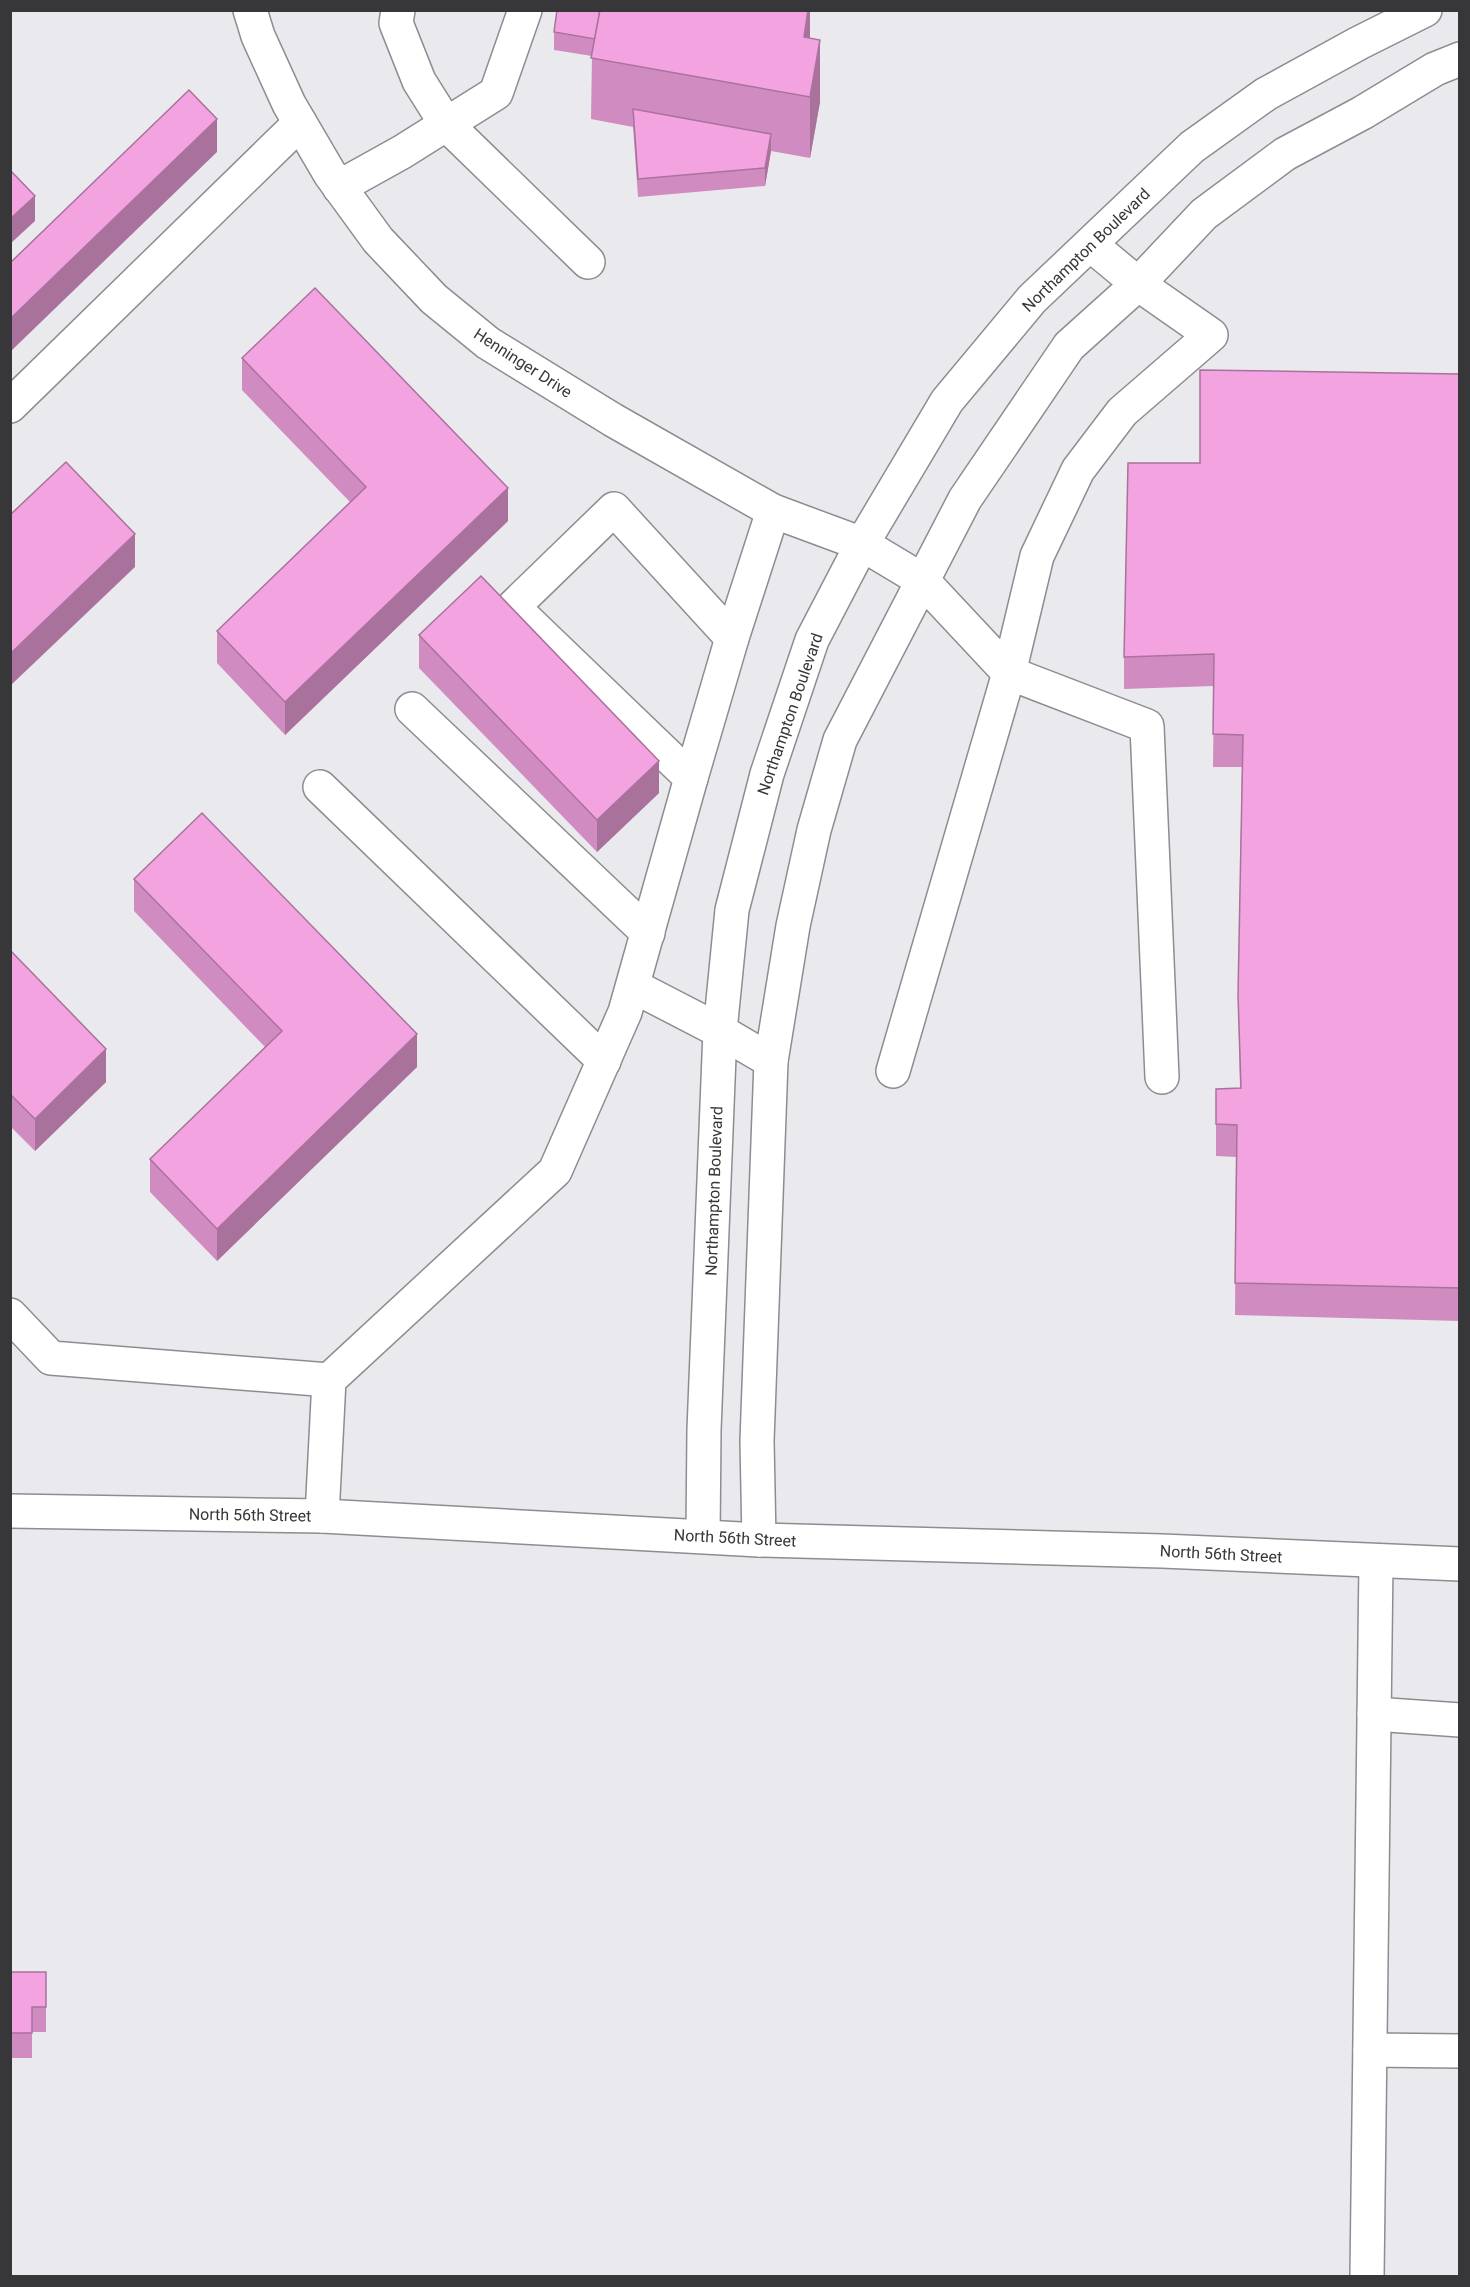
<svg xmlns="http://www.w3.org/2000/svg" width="1470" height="2287" viewBox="0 0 1470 2287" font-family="Roboto,sans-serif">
<rect width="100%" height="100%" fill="#eaeaee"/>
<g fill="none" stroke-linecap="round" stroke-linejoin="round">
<defs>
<g id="minor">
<polyline points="250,10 258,36 289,104 330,174 378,240 434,299 488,343 613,420 773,511 862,544 922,580 1009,673"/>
<polyline points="398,10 396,23 419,81 446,124 588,262"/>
<polyline points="339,187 402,152 496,93 525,10"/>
<polyline points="10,406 300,123"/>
<polyline points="1009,673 1037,556 1078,470 1122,412 1211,335 1138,284 1091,245"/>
<polyline points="412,709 648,933"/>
<polyline points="691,778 513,607 614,509 732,638"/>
<polyline points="320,787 604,1061"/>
<polyline points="633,986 720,1031 771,1061"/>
<polyline points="893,1071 1009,673 1147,726 1162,1077"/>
<polyline points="10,1315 51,1358 329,1380"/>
<polyline points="10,1511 322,1516 759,1540 1162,1551 1460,1564"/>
<polyline points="322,1516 329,1380 555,1171 625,1012 691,778 732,638 773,511"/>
<polyline points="703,1536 704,1430 720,1031 732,910 767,774 812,640 862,544 947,401 1032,299 1192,147 1266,94 1359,43 1425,10"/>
<polyline points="759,1540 757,1441 771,1061 793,926 814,830 840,740 965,499 1069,346 1138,284 1204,214 1285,154 1362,113 1435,69 1460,59"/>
<polyline points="1374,1714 1460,1720"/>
<polyline points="1370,2050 1460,2051"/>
<polyline points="1367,2276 1376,1562"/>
</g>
</defs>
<use href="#minor" stroke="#8d8d91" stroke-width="36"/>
<use href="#minor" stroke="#fff" stroke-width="33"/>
</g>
<g fill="#d08cc1">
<polygon points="810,10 810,38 820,102 810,158 771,151 765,186 638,197 633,127 591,119 592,56 554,50 554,32"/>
<polygon points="242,358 508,521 285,735 217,663 217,631 350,502 242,390"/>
<polygon points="1460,374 1460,1321 1235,1315 1236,1157 1216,1156 1216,1124 1240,1089 1238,995 1242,767 1213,767 1214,686 1124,689 1124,657 1200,463"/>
<polygon points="419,635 659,793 597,852 419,668"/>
<polygon points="134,879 417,1067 217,1261 150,1192 150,1159 265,1047 134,911"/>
<polygon points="10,950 106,1082 35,1151 10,1126"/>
<polygon points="10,1972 46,1972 46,2032 32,2032 32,2058 10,2058"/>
</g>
<g fill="#a9729d">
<polygon points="808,10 810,10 810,65 804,37"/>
<polygon points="820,40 820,102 810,158 810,97"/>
<polygon points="217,119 217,152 10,352 10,319"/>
<polygon points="771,134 771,151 765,186 765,168"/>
<polygon points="35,196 35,221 10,244 10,219"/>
<polygon points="508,488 508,521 285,735 285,702"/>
<polygon points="135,534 135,567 10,686 10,654"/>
<polygon points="659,761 659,793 597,852 597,820"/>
<polygon points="417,1034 417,1067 217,1261 217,1229"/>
<polygon points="106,1049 106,1082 35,1151 35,1119"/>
</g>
<g fill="#f2a3e0" stroke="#a9729d" stroke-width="1.5">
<polygon points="557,10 600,10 595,39 554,32"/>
<polygon points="600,10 808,10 804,37 820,40 810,97 591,58"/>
<polygon points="189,90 217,119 10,319 10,263"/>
<polygon points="633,109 771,134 765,168 638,179"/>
<polygon points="10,170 35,196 10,219"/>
<polygon points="315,288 508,488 285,702 217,631 366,487 242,358"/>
<polygon points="1200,370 1460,374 1460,1288 1235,1283 1237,1125 1216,1124 1216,1089 1241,1088 1238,995 1243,735 1213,734 1214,654 1124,657 1128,463 1200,463"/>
<polygon points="66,462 135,534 10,654 10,515"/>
<polygon points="481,576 659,761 597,820 419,635"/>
<polygon points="202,813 417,1034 217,1229 150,1159 282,1031 134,879"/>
<polygon points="10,950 106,1049 35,1119 10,1094"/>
<polygon points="10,1972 46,1972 46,2007 32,2007 32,2033 10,2033"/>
</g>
<g text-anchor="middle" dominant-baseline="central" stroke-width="4.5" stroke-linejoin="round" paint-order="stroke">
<g font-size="16" fill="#373739" stroke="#fff">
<text transform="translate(1086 250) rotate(-44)">Northampton Boulevard</text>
<text transform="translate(523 363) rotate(33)">Henninger Drive</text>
<text transform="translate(790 714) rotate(-71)">Northampton Boulevard</text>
<text transform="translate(714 1191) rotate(-88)">Northampton Boulevard</text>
<text transform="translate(250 1515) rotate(1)">North 56th Street</text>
<text transform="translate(735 1538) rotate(3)">North 56th Street</text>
<text transform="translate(1221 1554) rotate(3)">North 56th Street</text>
</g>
</g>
<rect width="1470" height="2287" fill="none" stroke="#373739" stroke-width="24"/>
</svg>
